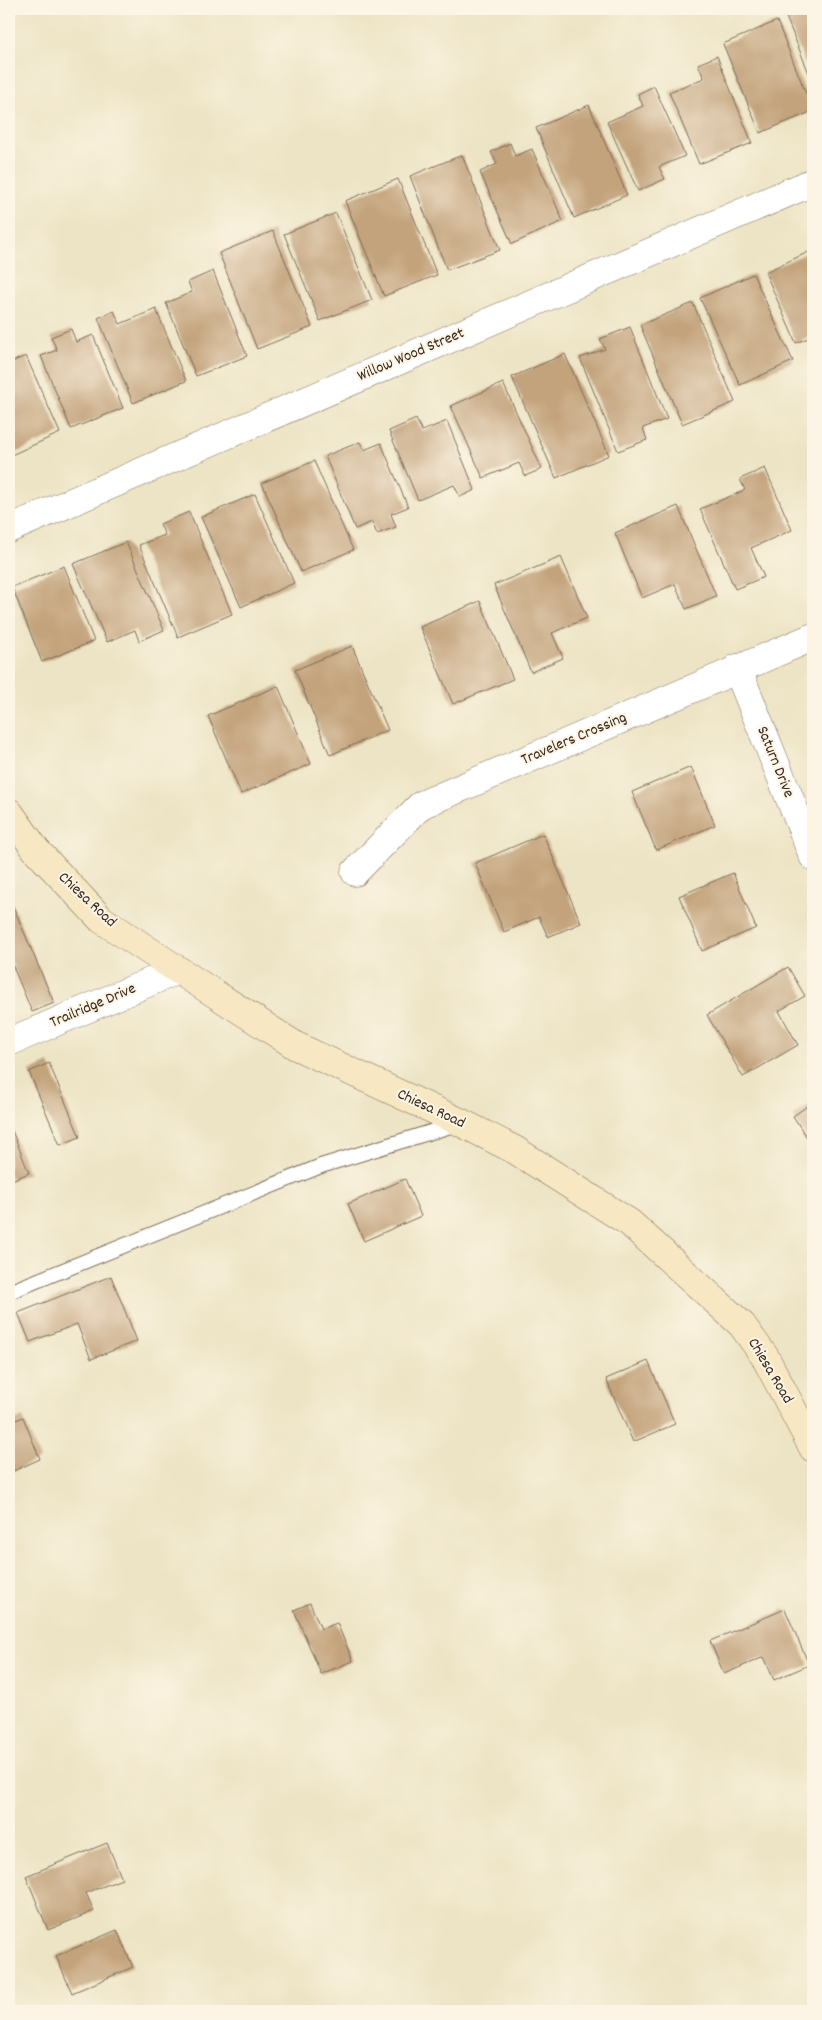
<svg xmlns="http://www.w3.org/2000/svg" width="822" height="2020" viewBox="0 0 822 2020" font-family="Dekko,sans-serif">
<rect width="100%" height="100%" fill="#fcf5e5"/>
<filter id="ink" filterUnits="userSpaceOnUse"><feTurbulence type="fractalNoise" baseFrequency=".02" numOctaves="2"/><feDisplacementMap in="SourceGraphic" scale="10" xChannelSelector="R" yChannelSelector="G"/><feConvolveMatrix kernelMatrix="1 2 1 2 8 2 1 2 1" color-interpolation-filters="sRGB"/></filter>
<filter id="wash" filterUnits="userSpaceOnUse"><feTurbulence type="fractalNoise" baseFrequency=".0096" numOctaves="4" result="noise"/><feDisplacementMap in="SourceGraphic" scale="20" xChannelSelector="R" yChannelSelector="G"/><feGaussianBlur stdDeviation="1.12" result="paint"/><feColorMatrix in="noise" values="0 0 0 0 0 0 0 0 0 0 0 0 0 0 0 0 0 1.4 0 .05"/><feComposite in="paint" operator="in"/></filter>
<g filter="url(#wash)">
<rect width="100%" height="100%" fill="#ede4c5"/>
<g id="blocks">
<g fill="#c3a37c">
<polygon points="807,9 813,9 813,83 786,17"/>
<polygon points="777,21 813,111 760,133 723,44"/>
<polygon points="717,56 752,143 699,164 669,92 704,78 698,64"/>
<polygon points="654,86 685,156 659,167 665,179 638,191 607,122 643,106 638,94"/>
<polygon points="589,105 627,195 574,218 536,128"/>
<polygon points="510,143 515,156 532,149 563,221 512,244 480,172 497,164 491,152"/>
<polygon points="462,155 500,250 447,270 410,176"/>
<polygon points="398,179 437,275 384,296 345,201"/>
<polygon points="336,213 372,300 320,321 284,234"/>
<polygon points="273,231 312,327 257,349 219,253"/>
<polygon points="813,250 813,336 796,343 765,272"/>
<polygon points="213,271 247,356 196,376 166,303 192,292 188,282"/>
<polygon points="753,274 793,361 740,385 700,298"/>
<polygon points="693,303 735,402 682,424 640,325"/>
<polygon points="156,309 186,381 133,403 98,318 114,311 120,324"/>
<polygon points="630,327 667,419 643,428 647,440 618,451 580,358 605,349 600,339"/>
<polygon points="71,329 76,342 93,335 123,408 71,429 41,356 57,350 51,337"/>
<polygon points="565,354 609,455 556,478 512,377"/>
<polygon points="26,356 60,433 9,456 9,363"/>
<polygon points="503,383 542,469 525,476 519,463 483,478 451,406"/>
<polygon points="416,419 422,431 447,421 475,490 460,497 454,485 418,500 389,431"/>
<polygon points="360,442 364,450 381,443 408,507 391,514 396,527 377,534 372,522 355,529 325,456"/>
<polygon points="314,461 353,550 301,572 262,483"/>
<polygon points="765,468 792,530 751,548 764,577 735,589 700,509 745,490 740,479"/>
<polygon points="255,494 294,583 241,607 201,517"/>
<polygon points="678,506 716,596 686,609 675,584 642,598 615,533"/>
<polygon points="189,512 232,614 178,637 139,545 165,535 160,524"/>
<polygon points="126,542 164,630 139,641 135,630 107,642 73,564"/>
<polygon points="561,557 587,618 552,633 563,658 531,672 494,585"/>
<polygon points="64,566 94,641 42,662 12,587"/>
<polygon points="480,601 513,679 453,704 420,627"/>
<polygon points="352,646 388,730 330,755 295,670"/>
<polygon points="278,686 311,764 241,794 208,716"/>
<polygon points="691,767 715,825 656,850 632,792"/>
<polygon points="543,834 581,923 548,937 539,917 504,932 475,863"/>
<polygon points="733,873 756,928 702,951 679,896"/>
<polygon points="13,906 54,1003 32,1012 9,957 9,908"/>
<polygon points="788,967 805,996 779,1011 798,1045 743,1077 707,1015"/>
<polygon points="49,1063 80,1137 60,1145 29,1072"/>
<polygon points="813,1102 813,1147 793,1116"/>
<polygon points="9,1123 29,1173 12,1180 9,1173"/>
<polygon points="405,1179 421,1216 364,1241 348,1204"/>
<polygon points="111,1276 137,1341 91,1359 77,1324 30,1342 18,1313"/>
<polygon points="648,1361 675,1424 633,1442 606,1379"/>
<polygon points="23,1417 40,1459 9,1473 9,1423"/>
<polygon points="310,1603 321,1629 337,1623 353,1661 321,1674 294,1610"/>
<polygon points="785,1609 809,1665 774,1680 764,1657 724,1674 710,1641"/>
<polygon points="107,1843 122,1879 86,1893 94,1911 48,1930 26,1876"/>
<polygon points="117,1930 133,1967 72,1993 56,1956"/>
</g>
</g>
</g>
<g filter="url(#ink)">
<use href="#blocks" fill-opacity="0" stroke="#796b58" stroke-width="1"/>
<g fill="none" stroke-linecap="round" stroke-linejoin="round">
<defs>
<polyline id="lane" points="9,1292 321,1166 460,1123"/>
<g id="street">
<polyline points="9,529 813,182"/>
<polyline points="737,668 813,856"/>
<polyline points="355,872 421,805 813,637"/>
<polyline points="9,1042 178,970"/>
</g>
<polyline id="secondary" points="9,812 36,850 101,919 178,970 296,1046 462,1123 515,1150 630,1223 742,1325 765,1357 813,1448"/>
</defs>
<use href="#lane" stroke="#796b58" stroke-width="16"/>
<use href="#street" stroke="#796b58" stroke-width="29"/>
<use href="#secondary" stroke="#796b58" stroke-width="29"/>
<use href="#lane" stroke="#fff" stroke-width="14"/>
<use href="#street" stroke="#fff" stroke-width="28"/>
<use href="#secondary" stroke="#f7e8c3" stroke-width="28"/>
</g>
</g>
<g text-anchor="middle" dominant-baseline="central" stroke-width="4" stroke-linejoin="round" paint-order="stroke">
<g font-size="16" fill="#3b2a1e" stroke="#fcf5e5">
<text transform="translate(411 355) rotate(-23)">Willow Wood Street</text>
<text transform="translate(574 739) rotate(-23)">Travelers Crossing</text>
<text transform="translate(775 762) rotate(68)">Saturn Drive</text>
<text transform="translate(87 900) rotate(43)">Chiesa Road</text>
<text transform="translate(93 1006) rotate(-23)">Trailridge Drive</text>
<text transform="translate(431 1109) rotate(25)">Chiesa Road</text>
<text transform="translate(770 1371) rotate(59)">Chiesa Road</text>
</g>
</g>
<rect width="822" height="2020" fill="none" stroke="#fcf5e5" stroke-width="30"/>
</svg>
